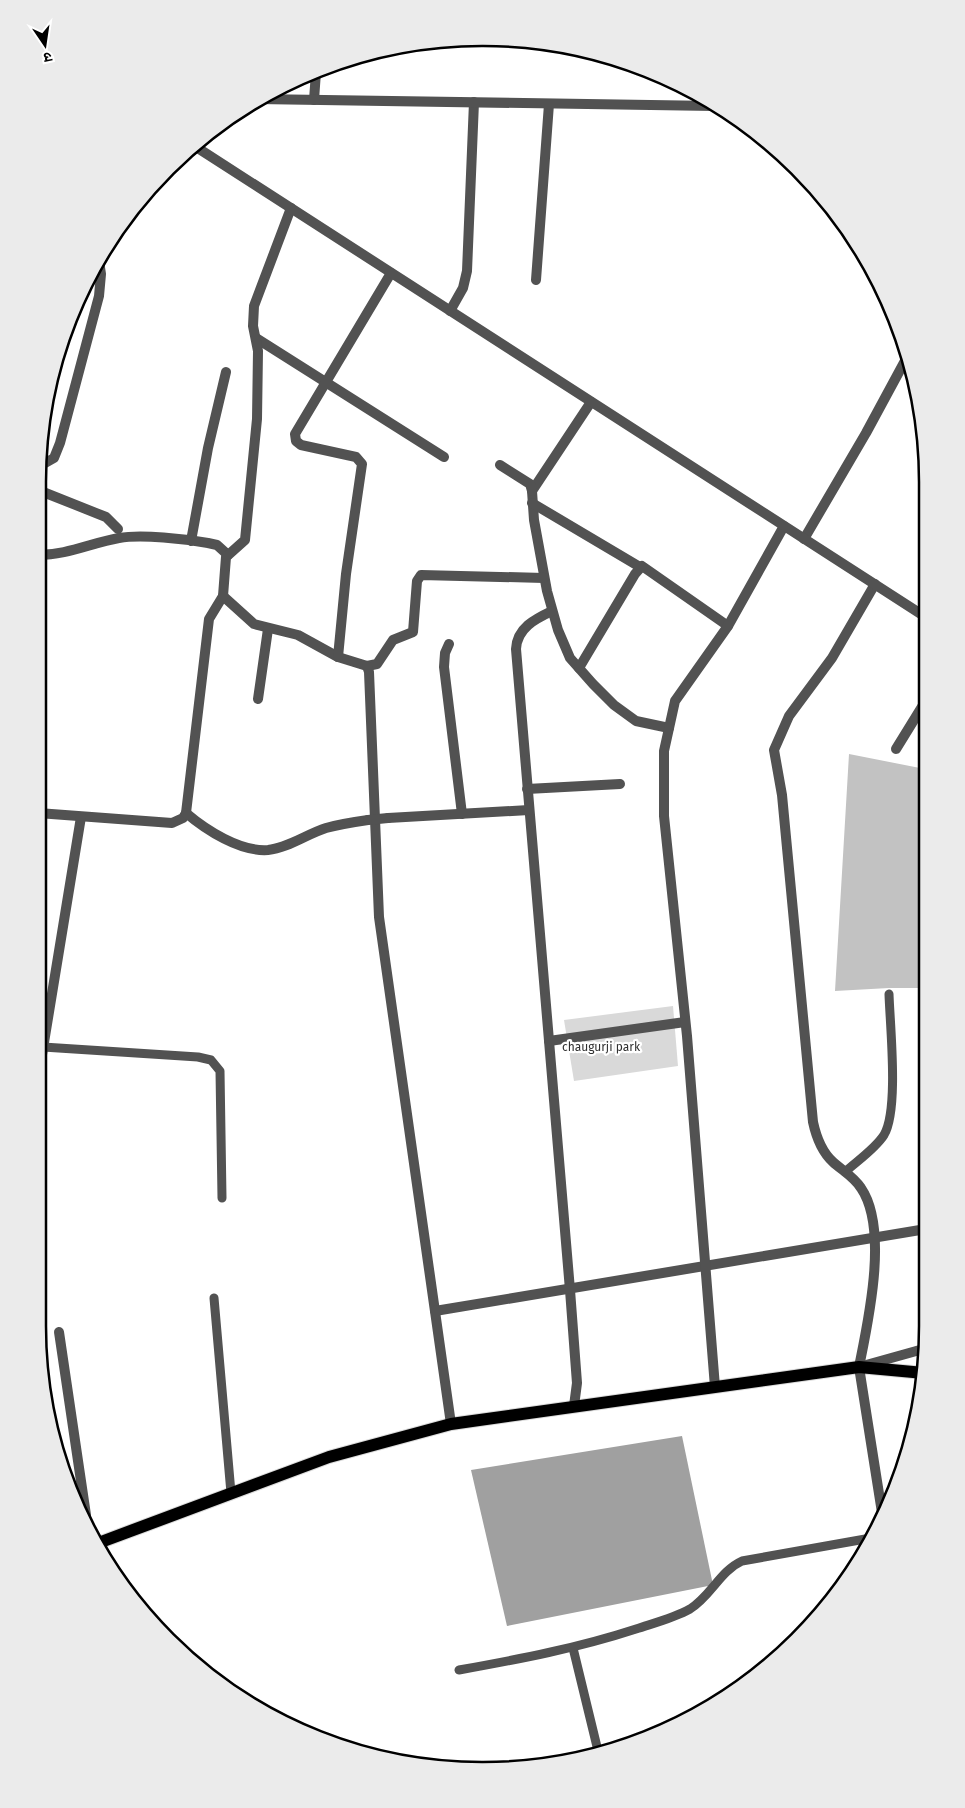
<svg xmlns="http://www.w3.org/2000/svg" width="965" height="1808" viewBox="0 0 965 1808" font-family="'Fira Sans','Noto Sans Devanagari',sans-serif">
<rect width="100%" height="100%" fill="#fff"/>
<polygon fill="#d9d9d9" points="673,1006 678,1066 574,1081 564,1020"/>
<polygon fill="#a0a0a0" points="682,1436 713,1585 507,1626 471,1470"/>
<polygon fill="#c2c2c2" points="849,754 925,769 925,988 889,988 835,991"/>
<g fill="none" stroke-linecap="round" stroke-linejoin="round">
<defs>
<polyline id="primary" points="101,1542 329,1457 451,1424 859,1367 924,1373"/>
</defs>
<use href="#primary" stroke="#dbdbdb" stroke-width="14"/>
<g stroke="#525252" stroke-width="9">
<polyline points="43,1047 198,1057 211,1060 220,1071 222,1198"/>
<path d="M 845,1172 C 857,1161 875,1149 884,1135 C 899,1110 890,1026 889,994"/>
<polyline points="214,1298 231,1493"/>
<polyline points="573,1648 599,1755"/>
<path d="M 459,1670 C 520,1659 578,1648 636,1629 C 654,1623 674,1618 690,1609 C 711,1596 720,1571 742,1561 L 871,1538"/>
</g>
<g stroke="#525252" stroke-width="10">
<polyline points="314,100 316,72"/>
<polyline points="536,280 549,104"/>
<polyline points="450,311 463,288 467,271 474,102"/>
<polyline points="256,338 444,457"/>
<polyline points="591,402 532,491 534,520 547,591 558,630 570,658 593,684 614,705 636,721 669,728"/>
<polyline points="500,465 530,484 532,491"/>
<polyline points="38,467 54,458 60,443 99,296 101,274 99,261"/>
<polyline points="38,490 106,517 118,529"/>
<polyline points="532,503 640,567"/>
<polyline points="804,539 866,433 906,359"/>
<polyline points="191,541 208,448 226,372"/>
<path d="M 38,555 C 67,555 91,543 119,538 C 142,534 185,539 208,543 L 217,545 L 228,555"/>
<polyline points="223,596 254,624 298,635 338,657 367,666 377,664 393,640 413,632 417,581 421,575 544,578"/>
<path d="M 552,611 C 535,619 517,628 516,649 L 570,1290 L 577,1383 L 574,1406"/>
<polyline points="449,644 445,653 444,667 462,814"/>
<polyline points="338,657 346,574 362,464 356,457 301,445 296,441 295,434 391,273"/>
<polyline points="367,666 369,672 379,917 451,1424"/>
<polyline points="579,668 635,574 642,566 728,626"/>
<polyline points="258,699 268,629"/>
<polyline points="896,749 925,702"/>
<polyline points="527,789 620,784"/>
<polyline points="38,813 172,823 183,818 186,813 209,619 223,596 226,557 245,540 257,419 258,351 253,326 254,306 291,208"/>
<path d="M 186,813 C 206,830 240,852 268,850 C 288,848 307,834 326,828 C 340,824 354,822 368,820"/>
<polyline points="388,818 529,810"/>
<polyline points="549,1041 685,1022"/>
<polyline points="38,1079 81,817"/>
<polyline points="435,1311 926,1229"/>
<polyline points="59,1332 86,1515"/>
<path d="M 859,1367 C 868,1322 889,1229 861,1188 C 854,1177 843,1171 833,1162 C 822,1152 816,1136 813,1122 L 782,795 L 774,750 L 789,716 L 832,658 L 875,584"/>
<polyline points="715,1387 687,1036 664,816 664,751 675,701 728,626 784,526"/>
</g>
<g stroke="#525252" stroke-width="10">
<polyline points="257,99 714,106"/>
<polyline points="193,145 924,616"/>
<polyline points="883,1519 859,1367 927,1348"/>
</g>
<use href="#primary" stroke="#000" stroke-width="12"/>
<polyline stroke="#525252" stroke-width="10" points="368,820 388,818"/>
</g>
<g text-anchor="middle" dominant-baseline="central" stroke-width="4.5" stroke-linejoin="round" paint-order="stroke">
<g font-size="12" fill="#303030" stroke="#fff">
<text x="601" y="1047">chaugurji park</text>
</g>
</g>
<path d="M0 0H965V1808H0ZM482 46H483A436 436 0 0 1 919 482V1326A436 436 0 0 1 483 1762H482A436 436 0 0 1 46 1326V482A436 436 0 0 1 482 46Z" fill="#ebebeb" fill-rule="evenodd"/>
<path fill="none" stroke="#000" stroke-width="2.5" d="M482 46H483A436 436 0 0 1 919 482V1326A436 436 0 0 1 483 1762H482A436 436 0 0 1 46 1326V482A436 436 0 0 1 482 46Z"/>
<g transform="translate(45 45) rotate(167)" stroke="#ffffff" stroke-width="4" paint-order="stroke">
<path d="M0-4L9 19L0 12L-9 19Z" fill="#000000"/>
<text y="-8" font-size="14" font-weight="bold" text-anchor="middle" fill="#000000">उ</text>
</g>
</svg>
